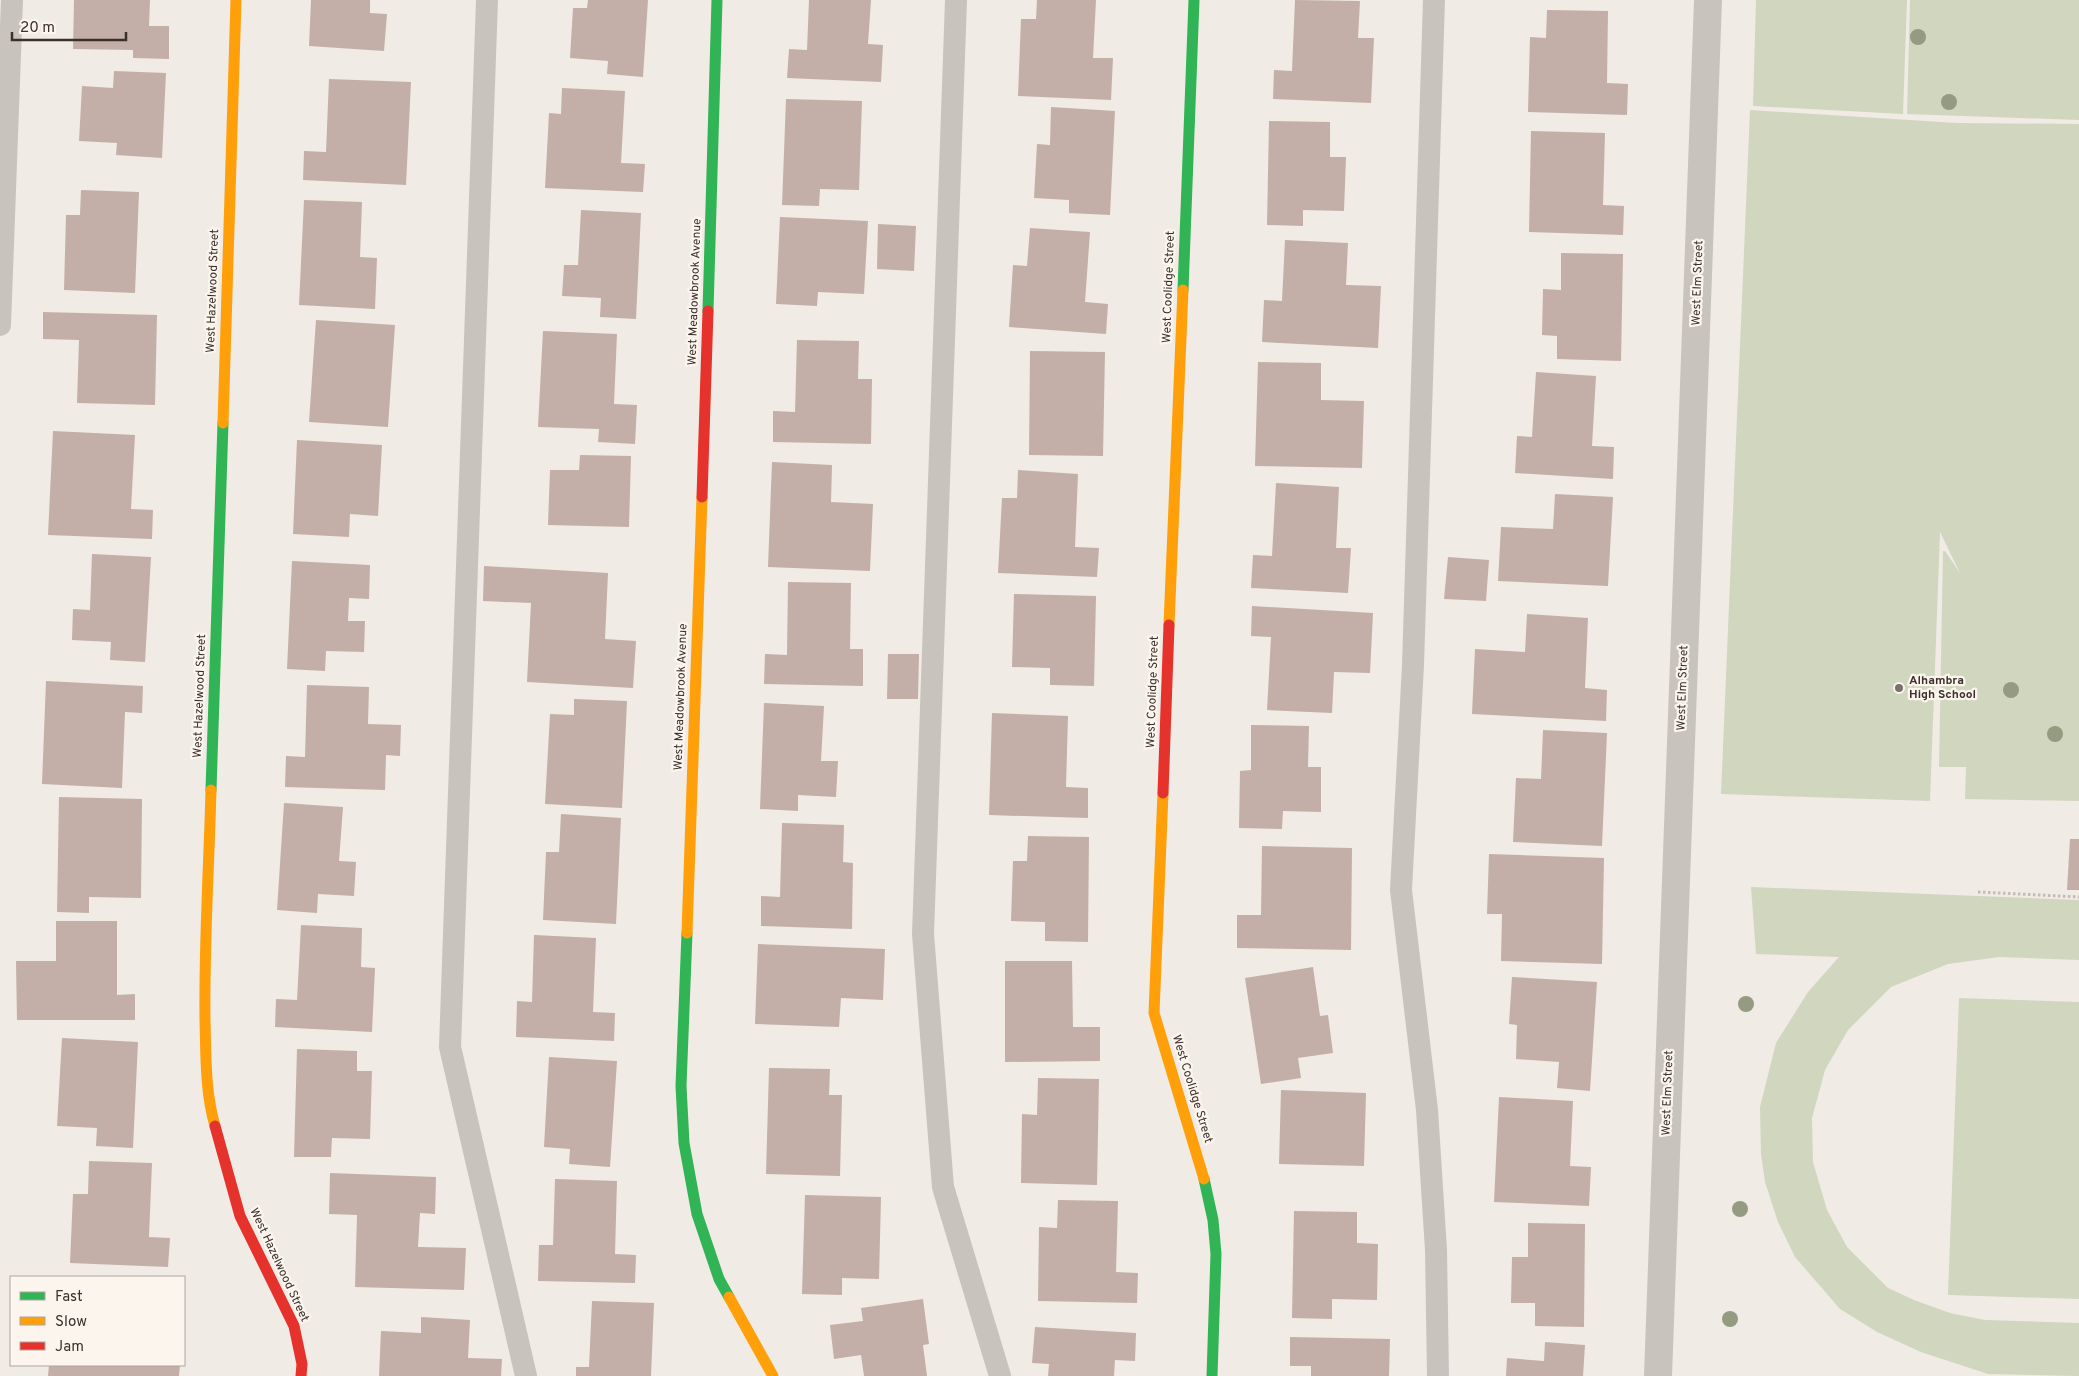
<svg xmlns="http://www.w3.org/2000/svg" width="2079" height="1376" viewBox="0 0 2079 1376" font-family="Overpass,sans-serif">
<rect width="100%" height="100%" fill="#f0ebe5"/>
<g fill="#d1d6bf">
<polygon points="1756,0 1907,0 1903,114 1753,106"/>
<polygon points="1910,0 2079,0 2079,120 1907,114"/>
<polygon points="1750,110 1957,123 2079,124 2079,801 1965,799 1966,767 1939,767 1943,551 1945,551 1960,573 1940,532 1930,801 1721,794"/>
<polygon points="1751,887 2079,900 2079,960 1999,957 1948,964 1891,987 1848,1030 1825,1070 1812,1118 1813,1162 1827,1210 1847,1247 1888,1288 1914,1300 1950,1313 1985,1320 2079,1323 2079,1376 1988,1374 1921,1352 1877,1332 1840,1309 1795,1257 1778,1222 1765,1182 1761,1154 1760,1107 1776,1043 1808,992 1839,957 1756,954"/>
<polygon points="1959,998 2079,1002 2079,1299 1948,1295"/>
</g>
<g fill="#c3afa7">
<polygon points="74,0 150,0 149,26 169,26 169,59 133,58 133,50 73,49"/>
<polygon points="311,0 370,0 370,13 387,14 384,51 309,46"/>
<polygon points="588,0 648,0 643,77 607,74 608,61 570,58 573,8 587,8"/>
<polygon points="809,0 871,0 868,44 883,45 881,82 787,78 789,49 807,50"/>
<polygon points="1037,0 1096,0 1093,58 1113,58 1111,100 1018,96 1021,19 1036,19"/>
<polygon points="1295,0 1360,1 1358,38 1374,38 1371,103 1273,99 1274,70 1292,71"/>
<polygon points="1547,10 1608,11 1607,83 1628,84 1627,115 1528,112 1530,37 1546,38"/>
<polygon points="114,71 166,73 162,158 116,155 117,143 79,141 82,86 113,88"/>
<polygon points="329,79 411,82 406,185 303,180 304,151 326,152"/>
<polygon points="562,88 625,91 621,163 645,164 643,192 545,188 549,113 561,114"/>
<polygon points="786,99 862,101 859,190 820,189 819,206 782,205"/>
<polygon points="1051,107 1115,111 1110,215 1069,213 1069,200 1034,198 1037,144 1050,145"/>
<polygon points="1269,121 1330,122 1330,157 1346,157 1344,211 1303,210 1303,226 1267,225"/>
<polygon points="1531,131 1605,133 1603,205 1624,206 1623,235 1529,232"/>
<polygon points="81,190 139,192 135,293 64,290 66,215 80,215"/>
<polygon points="304,200 362,202 360,257 377,258 375,309 299,305"/>
<polygon points="581,210 641,213 636,319 600,317 601,298 562,296 564,265 578,265"/>
<polygon points="780,217 868,221 864,294 818,292 817,306 776,304"/>
<polygon points="878,224 916,226 914,271 877,269"/>
<polygon points="1030,228 1090,232 1085,302 1108,304 1106,334 1009,327 1013,265 1027,266"/>
<polygon points="1285,240 1348,243 1346,285 1381,286 1378,348 1262,342 1264,300 1282,301"/>
<polygon points="1561,253 1623,254 1621,361 1557,359 1557,336 1542,335 1543,289 1561,290"/>
<polygon points="43,312 157,315 155,405 77,403 79,340 43,339"/>
<polygon points="316,320 395,325 388,427 309,422"/>
<polygon points="543,331 617,334 614,404 637,405 635,444 598,442 599,429 538,427"/>
<polygon points="797,340 859,341 858,379 872,379 871,444 773,442 773,411 795,412"/>
<polygon points="1030,351 1105,352 1103,456 1029,455"/>
<polygon points="1258,362 1321,363 1321,400 1364,401 1362,468 1255,466"/>
<polygon points="1536,372 1596,376 1592,446 1614,447 1613,479 1515,473 1517,436 1532,437"/>
<polygon points="53,431 135,435 131,509 153,510 152,539 48,535"/>
<polygon points="297,440 382,445 378,516 350,514 349,537 293,534"/>
<polygon points="580,455 631,456 629,527 548,525 550,470 579,470"/>
<polygon points="772,462 832,465 831,502 873,504 870,571 768,567"/>
<polygon points="1018,470 1078,474 1075,547 1099,548 1097,577 998,573 1002,498 1017,498"/>
<polygon points="1276,483 1339,487 1336,548 1351,548 1348,593 1251,588 1253,555 1272,556"/>
<polygon points="1555,494 1613,497 1608,586 1498,581 1501,527 1553,529"/>
<polygon points="92,554 151,557 145,662 110,660 111,642 72,640 73,609 90,610"/>
<polygon points="1448,557 1489,560 1486,601 1444,599"/>
<polygon points="292,561 370,565 369,599 349,598 348,621 365,621 364,652 326,651 325,671 287,669"/>
<polygon points="484,566 608,573 605,639 636,641 633,688 527,682 531,603 483,601"/>
<polygon points="788,582 851,583 850,649 863,649 863,686 764,684 765,654 787,655"/>
<polygon points="1014,594 1096,596 1094,686 1050,685 1050,668 1012,667"/>
<polygon points="1252,606 1373,613 1370,673 1334,672 1332,713 1267,710 1271,637 1251,636"/>
<polygon points="1527,614 1588,618 1585,688 1607,690 1606,721 1472,714 1475,649 1525,652"/>
<polygon points="888,654 919,654 918,699 887,699"/>
<polygon points="46,681 143,686 142,713 125,712 122,788 42,784"/>
<polygon points="307,685 369,687 368,724 401,725 400,756 386,755 385,790 285,787 286,756 305,757"/>
<polygon points="574,699 627,701 622,808 545,804 550,714 574,715"/>
<polygon points="764,703 824,706 821,761 838,761 836,797 798,795 798,811 760,809"/>
<polygon points="992,713 1068,716 1066,787 1088,788 1088,818 989,815"/>
<polygon points="1251,725 1309,726 1308,767 1321,767 1321,812 1283,811 1282,829 1239,828 1240,771 1251,770"/>
<polygon points="1543,730 1607,733 1602,846 1513,842 1516,778 1541,779"/>
<polygon points="59,797 142,799 141,898 89,897 89,913 57,912"/>
<polygon points="284,803 343,807 339,861 356,862 354,896 318,894 317,913 277,910"/>
<polygon points="561,814 621,818 616,924 543,920 546,852 559,852"/>
<polygon points="782,823 844,825 843,862 853,863 852,929 761,926 761,896 780,897"/>
<polygon points="1028,836 1089,837 1088,942 1045,941 1045,922 1011,921 1013,861 1027,861"/>
<polygon points="2070,839 2079,839 2079,890 2067,890"/>
<polygon points="1262,846 1352,848 1351,950 1237,948 1237,915 1261,915"/>
<polygon points="1489,854 1604,858 1602,964 1501,961 1502,914 1487,914"/>
<polygon points="56,921 117,921 117,995 135,994 135,1020 17,1020 16,961 56,961"/>
<polygon points="301,925 362,928 361,967 375,968 372,1032 275,1027 276,999 297,1000"/>
<polygon points="534,935 596,938 593,1012 615,1013 614,1041 516,1037 517,1001 532,1002"/>
<polygon points="758,944 885,949 883,1000 841,998 839,1027 755,1024"/>
<polygon points="1005,961 1072,961 1073,1027 1100,1027 1100,1061 1005,1062"/>
<polygon points="1313,967 1320,1016 1328,1015 1333,1053 1298,1058 1301,1078 1261,1084 1245,978"/>
<polygon points="1512,977 1597,982 1590,1091 1557,1088 1559,1062 1516,1059 1517,1025 1509,1024"/>
<polygon points="62,1038 138,1042 133,1148 96,1146 97,1128 57,1126"/>
<polygon points="297,1049 357,1051 357,1071 372,1071 370,1139 332,1138 331,1157 294,1157"/>
<polygon points="549,1057 617,1061 610,1167 569,1164 570,1149 544,1147"/>
<polygon points="769,1068 830,1069 829,1095 842,1095 840,1176 766,1174"/>
<polygon points="1038,1078 1099,1079 1097,1185 1021,1183 1022,1114 1037,1115"/>
<polygon points="1281,1090 1366,1093 1364,1166 1279,1164"/>
<polygon points="1499,1097 1573,1101 1570,1166 1591,1167 1589,1206 1494,1202"/>
<polygon points="89,1161 152,1163 149,1237 170,1238 168,1267 70,1263 73,1194 88,1194"/>
<polygon points="330,1173 436,1177 435,1214 420,1213 418,1247 466,1248 464,1290 355,1287 357,1215 329,1214"/>
<polygon points="555,1179 617,1181 615,1254 636,1255 635,1283 538,1281 539,1245 553,1245"/>
<polygon points="805,1195 881,1197 879,1279 842,1278 842,1295 802,1294"/>
<polygon points="1058,1200 1118,1201 1116,1272 1138,1273 1137,1303 1038,1301 1039,1227 1057,1228"/>
<polygon points="1294,1211 1357,1212 1357,1243 1378,1244 1377,1300 1332,1299 1332,1319 1292,1318"/>
<polygon points="1528,1223 1585,1224 1584,1327 1535,1326 1535,1303 1511,1303 1512,1257 1528,1257"/>
<polygon points="923,1299 929,1344 923,1345 927,1376 864,1376 861,1355 834,1359 830,1325 863,1321 861,1308"/>
<polygon points="592,1301 654,1303 651,1376 576,1376 576,1367 589,1367"/>
<polygon points="421,1317 470,1320 468,1358 502,1359 501,1376 379,1376 381,1331 421,1333"/>
<polygon points="1035,1327 1136,1333 1135,1361 1115,1360 1114,1376 1048,1376 1049,1364 1032,1363"/>
<polygon points="1290,1337 1390,1339 1389,1376 1311,1376 1311,1366 1290,1366"/>
<polygon points="1545,1342 1585,1345 1583,1376 1506,1376 1507,1358 1544,1361"/>
<polygon points="49,1365 180,1365 179,1376 48,1376"/>
</g>
<g fill="none" stroke-linecap="round" stroke-linejoin="round">
<polyline stroke="#c2bbb6" stroke-width="3" stroke-dasharray="2.5 2.5" stroke-linecap="butt" points="1978,892 2079,897"/>
<g stroke="#c9c3be" stroke-width="22">
<polyline points="487,0 450,1047 526,1376"/>
<polyline points="956,0 923,934 943,1187 1000,1376"/>
<polyline points="1434,0 1413,665 1401,890 1427,1110 1436,1250 1438,1376"/>
<polyline points="0,325 12,0"/>
</g>
<polyline stroke="#c9c3be" stroke-width="28" points="1658,1376 1708,0"/>
<g stroke="#30b455" stroke-width="11">
<polyline points="1183,290 1194,0"/>
<polyline points="708,311 717,0"/>
<polyline points="211,790 223,423"/>
<polyline points="687,933 681,1086 684,1143 697,1214 719,1279 729,1297"/>
<polyline points="1204,1179 1213,1220 1216,1254 1212,1376"/>
</g>
<g stroke="#ff9f0a" stroke-width="11">
<polyline points="223,423 236,0"/>
<polyline points="1169,625 1183,290"/>
<path d="M 211,790 C 209,867 204,943 205,1020 C 206,1054 205,1092 215,1126"/>
<polyline points="1163,793 1154,1013 1204,1179"/>
<polyline points="687,933 702,497"/>
<polyline points="729,1297 773,1376"/>
</g>
<g stroke="#e5322d" stroke-width="11">
<polyline points="702,497 708,311"/>
<polyline points="1163,793 1169,625"/>
<polyline points="215,1126 240,1216 294,1326 302,1364 301,1376"/>
</g>
</g>
<g fill="#959b80">
<circle cx="1918" cy="37" r="8"/>
<circle cx="1949" cy="102" r="8"/>
<circle cx="2011" cy="690" r="8"/>
<circle cx="2055" cy="734" r="8"/>
<circle cx="1746" cy="1004" r="8"/>
<circle cx="1740" cy="1209" r="8"/>
<circle cx="1730" cy="1319" r="8"/>
</g>
<circle fill="#7a716c" stroke="#fbf5ee" stroke-width="2" cx="1899" cy="688" r="5"/>
<g text-anchor="middle" dominant-baseline="central" stroke-width="4.5" stroke-linejoin="round" paint-order="stroke">
<g font-size="12" fill="#3b302b" stroke="#fbf5ee">
<text transform="translate(1698 283) rotate(-88)">West Elm Street</text>
<text transform="translate(1169 287) rotate(-88)">West Coolidge Street</text>
<text transform="translate(213 291) rotate(-88)">West Hazelwood Street</text>
<text transform="translate(695 292) rotate(-88)">West Meadowbrook Avenue</text>
<text transform="translate(1683 688) rotate(-88)">West Elm Street</text>
<text transform="translate(1153 692) rotate(-88)">West Coolidge Street</text>
<text transform="translate(200 696) rotate(-88)">West Hazelwood Street</text>
<text transform="translate(681 697) rotate(-88)">West Meadowbrook Avenue</text>
<text transform="translate(1192 1089) rotate(73)">West Coolidge Street</text>
<text transform="translate(1668 1093) rotate(-88)">West Elm Street</text>
<text transform="translate(279 1265) rotate(65)">West Hazelwood Street</text>
</g>
<g font-size="12" font-weight="bold" fill="#3b302b" stroke="#fbf5ee" text-anchor="start">
<text x="1909" y="681">Alhambra<tspan x="1909" dy="14">High School</tspan></text>
</g>
</g>
<rect x="10" y="1276" width="175" height="90" fill="#fbf5ee" stroke="#aea6a0"/>
<rect x="20" y="1292" width="25" height="8" fill="#30b455" stroke="#aea6a0"/>
<text x="55" y="1301" font-size="15" fill="#3b302b">Fast</text>
<rect x="20" y="1317" width="25" height="8" fill="#ff9f0a" stroke="#aea6a0"/>
<text x="55" y="1326" font-size="15" fill="#3b302b">Slow</text>
<rect x="20" y="1342" width="25" height="8" fill="#e5322d" stroke="#aea6a0"/>
<text x="55" y="1351" font-size="15" fill="#3b302b">Jam</text>
<path d="M12 32v8h114v-8" fill="none" stroke="#3b302b" stroke-width="2.5"/>
<text x="20" y="32" font-size="15" fill="#3b302b" stroke="#fbf5ee" stroke-width="4" paint-order="stroke">20 m</text>
</svg>
